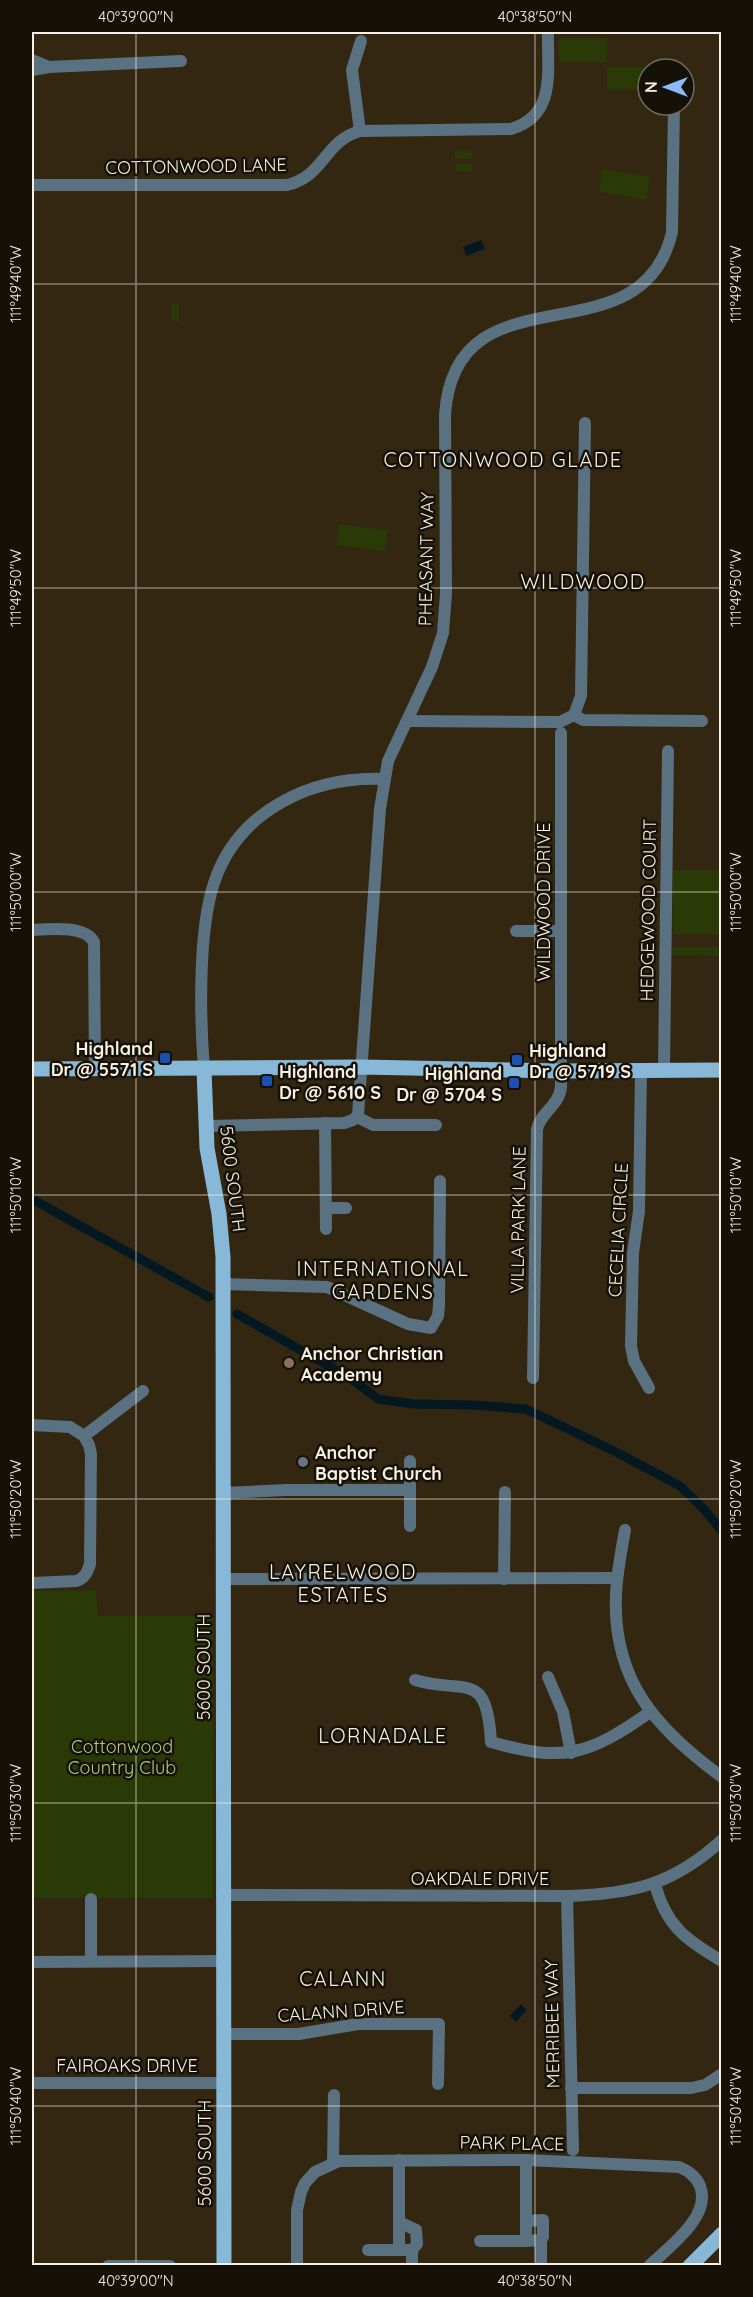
<svg xmlns="http://www.w3.org/2000/svg" width="753" height="2297" viewBox="0 0 753 2297" font-family="Quicksand,sans-serif">
<rect width="100%" height="100%" fill="#332711"/>
<g fill="#293a07">
<rect x="559" y="38" width="48" height="24"/>
<polygon points="607,67 652,67 648,69 648,90 607,89"/>
<polygon points="455,150 472,151 472,159 455,158"/>
<polygon points="455,163 472,164 472,172 455,171"/>
<polygon points="602,169 650,177 646,200 599,192"/>
<polygon points="171,303 179,303 179,321 171,320"/>
<polygon points="339,524 387,530 385,551 336,545"/>
<rect x="673" y="870" width="48" height="64"/>
<polygon points="672,947 721,947 721,956 672,955"/>
<polygon points="96,1590 98,1616 213,1616 213,1898 32,1898 32,1591"/>
</g>
<g fill="#041821">
<polygon points="481,240 485,249 466,256 463,247"/>
<polygon points="521,2004 527,2010 516,2022 510,2016"/>
</g>
<g fill="none" stroke-linecap="round" stroke-linejoin="round">
<g stroke="#041821" stroke-width="9">
<polyline points="32,1199 209,1297"/>
<polyline points="237,1314 350,1378 378,1399 413,1404 472,1405 526,1409 614,1451 680,1486 702,1507 722,1531"/>
</g>
<g stroke="#597180" stroke-width="12">
<polyline points="32,60 49,67"/>
<polyline points="674,69 674,68"/>
<polyline points="32,70 49,67 181,61"/>
<polyline points="360,131 352,70 361,41"/>
<path d="M 32,185 L 287,185 C 325,176 324,141 360,131 L 511,129 C 557,115 547,71 548,32"/>
<polyline points="574,715 583,720 702,721"/>
<polyline points="407,721 560,722 574,715 581,696 585,423"/>
<path d="M 32,930 C 49,929 85,925 94,942 L 95,1069"/>
<polyline points="516,931 561,931"/>
<path d="M 204,1069 C 200,1018 198,932 214,883 C 238,810 312,776 384,779"/>
<polyline points="641,1070 639,1211 633,1253 631,1346 634,1361 649,1388"/>
<polyline points="664,1070 668,751"/>
<polyline points="357,1117 373,1125 436,1125"/>
<polyline points="325,1123 326,1229"/>
<path d="M 206,1126 L 344,1123 L 353,1120 L 358,1115 L 380,809 L 388,761 L 432,667 L 443,633 L 446,594 L 445,415 C 455,262 642,365 672,232 L 674,105"/>
<polyline points="326,1208 346,1208"/>
<polyline points="223,1284 327,1287 408,1324 431,1328 438,1316 439,1305 440,1181"/>
<path d="M 533,1378 L 537,1129 C 541,1112 559,1106 561,1087 L 561,733"/>
<path d="M 32,1425 L 70,1427 L 84,1436 L 89,1445 L 91,1454 L 90,1564 C 87,1573 85,1578 76,1581 L 32,1583"/>
<polyline points="84,1436 143,1391"/>
<polyline points="410,1461 410,1526"/>
<polyline points="222,1493 286,1490 410,1490"/>
<path d="M 625,1530 C 621,1552 617,1573 616,1594 C 612,1680 656,1729 722,1777"/>
<polyline points="222,1579 617,1578"/>
<polyline points="504,1579 505,1492"/>
<polyline points="548,1677 563,1712 571,1753"/>
<path d="M 415,1680 C 465,1695 487,1668 491,1742 C 564,1763 589,1755 650,1712"/>
<path d="M 655,1884 C 666,1926 686,1940 722,1961"/>
<path d="M 222,1895 L 567,1896 C 632,1894 673,1885 722,1840"/>
<polyline points="567,1896 573,2150"/>
<polyline points="91,1961 91,1899"/>
<polyline points="32,1962 223,1961"/>
<polyline points="223,2034 299,2034 358,2024 439,2024 438,2084"/>
<polyline points="32,2083 223,2083"/>
<polyline points="571,2088 691,2088 705,2085 722,2074"/>
<polyline points="399,2160 399,2250 412,2250 412,2266"/>
<polyline points="526,2160 526,2241 541,2240 541,2261"/>
<polyline points="333,2163 334,2095"/>
<polyline points="526,2221 543,2220 543,2237 541,2240"/>
<polyline points="399,2222 416,2230 417,2244 412,2250"/>
<polyline points="480,2241 526,2241"/>
<polyline points="368,2250 399,2250"/>
<polyline points="108,2266 170,2266"/>
<path d="M 297,2266 L 297,2210 L 301,2192 L 305,2183 L 315,2172 L 339,2161 L 526,2160 L 679,2167 C 689,2171 696,2176 700,2186 C 712,2216 669,2247 649,2266"/>
</g>
<g stroke="#87b8d8" stroke-width="15">
<polyline points="32,1069 361,1067 561,1071 722,1070"/>
<polyline points="204,1069 207,1148 219,1214 223,1257 224,2266"/>
<polyline points="690,2266 722,2234"/>
</g>
</g>
<path fill="none" stroke="#f8f0e2" stroke-width="1.5" stroke-opacity="0.45" d="M 136,32 L 136,2266M 535,32 L 535,2266M 32,284 L 722,284M 32,588 L 722,588M 32,892 L 722,892M 32,1195 L 722,1195M 32,1499 L 722,1499M 32,1803 L 722,1803M 32,2106 L 722,2106"/>
<g fill="#1a4fb4" stroke="#161108" stroke-width="2">
<rect x="159" y="1052" width="12" height="12" rx="3"/>
<rect x="511" y="1054" width="12" height="12" rx="3"/>
<rect x="261" y="1075" width="12" height="12" rx="3"/>
<rect x="508" y="1077" width="12" height="12" rx="3"/>
</g>
<circle fill="#8d6e63" stroke="#161108" stroke-width="2" cx="289" cy="1363" r="6"/>
<circle fill="#6b7280" stroke="#161108" stroke-width="2" cx="303" cy="1462" r="6"/>
<g text-anchor="middle" dominant-baseline="central" stroke-width="5" stroke-linejoin="round" paint-order="stroke">
<g font-size="18" fill="#f8f0e2" stroke="#161108">
<text transform="translate(196 166) rotate(-1)">COTTONWOOD LANE</text>
<text transform="translate(426 559) rotate(-89)">PHEASANT WAY</text>
<text transform="translate(543 902) rotate(-90)">WILDWOOD DRIVE</text>
<text transform="translate(648 910) rotate(-89)">HEDGEWOOD COURT</text>
<text transform="translate(233 1179) rotate(83)">5600 SOUTH</text>
<text transform="translate(518 1220) rotate(-89)">VILLA PARK LANE</text>
<text transform="translate(618 1230) rotate(-87)">CECELIA CIRCLE</text>
<text transform="translate(203 1667) rotate(-90)">5600 SOUTH</text>
<text x="480" y="1878">OAKDALE DRIVE</text>
<text transform="translate(341 2011) rotate(-4)">CALANN DRIVE</text>
<text transform="translate(552 2024) rotate(-91)">MERRIBEE WAY</text>
<text x="127" y="2065">FAIROAKS DRIVE</text>
<text transform="translate(512 2143) rotate(1)">PARK PLACE</text>
<text transform="translate(204 2153) rotate(-90)">5600 SOUTH</text>
</g>
<g font-size="18" font-weight="bold" fill="#f8f0e2" stroke="#161108" text-anchor="start">
<text x="153" y="1048" text-anchor="end">Highland<tspan x="153" dy="21">Dr @ 5571 S</tspan></text>
<text x="529" y="1050">Highland<tspan x="529" dy="21">Dr @ 5719 S</tspan></text>
<text x="279" y="1071">Highland<tspan x="279" dy="21">Dr @ 5610 S</tspan></text>
<text x="502" y="1073" text-anchor="end">Highland<tspan x="502" dy="21">Dr @ 5704 S</tspan></text>
<text x="301" y="1353">Anchor Christian<tspan x="301" dy="21">Academy</tspan></text>
<text x="315" y="1452">Anchor<tspan x="315" dy="21">Baptist Church</tspan></text>
</g>
<g font-size="18" fill="#accc7c" stroke="#161108">
<text x="122" y="1746">Cottonwood<tspan x="122" dy="21">Country Club</tspan></text>
</g>
<g font-size="20" letter-spacing="1.5" fill="#f8f0e2" stroke="#161108">
<text x="503" y="459">COTTONWOOD GLADE</text>
<text x="583" y="581">WILDWOOD</text>
<text x="383" y="1268">INTERNATIONAL<tspan x="383" dy="23">GARDENS</tspan></text>
<text x="343" y="1571">LAYRELWOOD<tspan x="343" dy="23">ESTATES</tspan></text>
<text x="383" y="1735">LORNADALE</text>
<text x="343" y="1978">CALANN</text>
</g>
</g>
<rect width="753" height="2297" fill="none" stroke="#161108" stroke-width="66"/>
<g transform="translate(666 87) rotate(270)"><circle r="28" fill="#161108" stroke="#706a5f" stroke-width="1.5"/>
<path d="M0-4.5L10 22L0 15L-10 22Z" fill="#89bafc"/>
<text y="-9" font-size="16" font-weight="bold" text-anchor="middle" fill="#f8f0e2">N</text>
</g>
<rect x="33" y="33" width="687" height="2231" fill="none" stroke="#f8f0e2" stroke-width="2"/>
<g font-size="15" text-anchor="middle" fill="#f8f0e2">
<text x="136" y="22">40°39'00"N</text>
<text x="535" y="22">40°38'50"N</text>
<text transform="translate(736 284) rotate(-90)" y="5">111°49'40"W</text>
<text transform="translate(16 284) rotate(-90)" y="5">111°49'40"W</text>
<text transform="translate(736 588) rotate(-90)" y="5">111°49'50"W</text>
<text transform="translate(16 588) rotate(-90)" y="5">111°49'50"W</text>
<text transform="translate(736 892) rotate(-90)" y="5">111°50'00"W</text>
<text transform="translate(16 892) rotate(-90)" y="5">111°50'00"W</text>
<text transform="translate(736 1195) rotate(-90)" y="5">111°50'10"W</text>
<text transform="translate(16 1195) rotate(-90)" y="5">111°50'10"W</text>
<text transform="translate(736 1499) rotate(-90)" y="5">111°50'20"W</text>
<text transform="translate(16 1499) rotate(-90)" y="5">111°50'20"W</text>
<text transform="translate(16 1803) rotate(-90)" y="5">111°50'30"W</text>
<text transform="translate(736 1803) rotate(-90)" y="5">111°50'30"W</text>
<text transform="translate(736 2106) rotate(-90)" y="5">111°50'40"W</text>
<text transform="translate(16 2106) rotate(-90)" y="5">111°50'40"W</text>
<text x="136" y="2286">40°39'00"N</text>
<text x="535" y="2286">40°38'50"N</text>
</g>
</svg>
